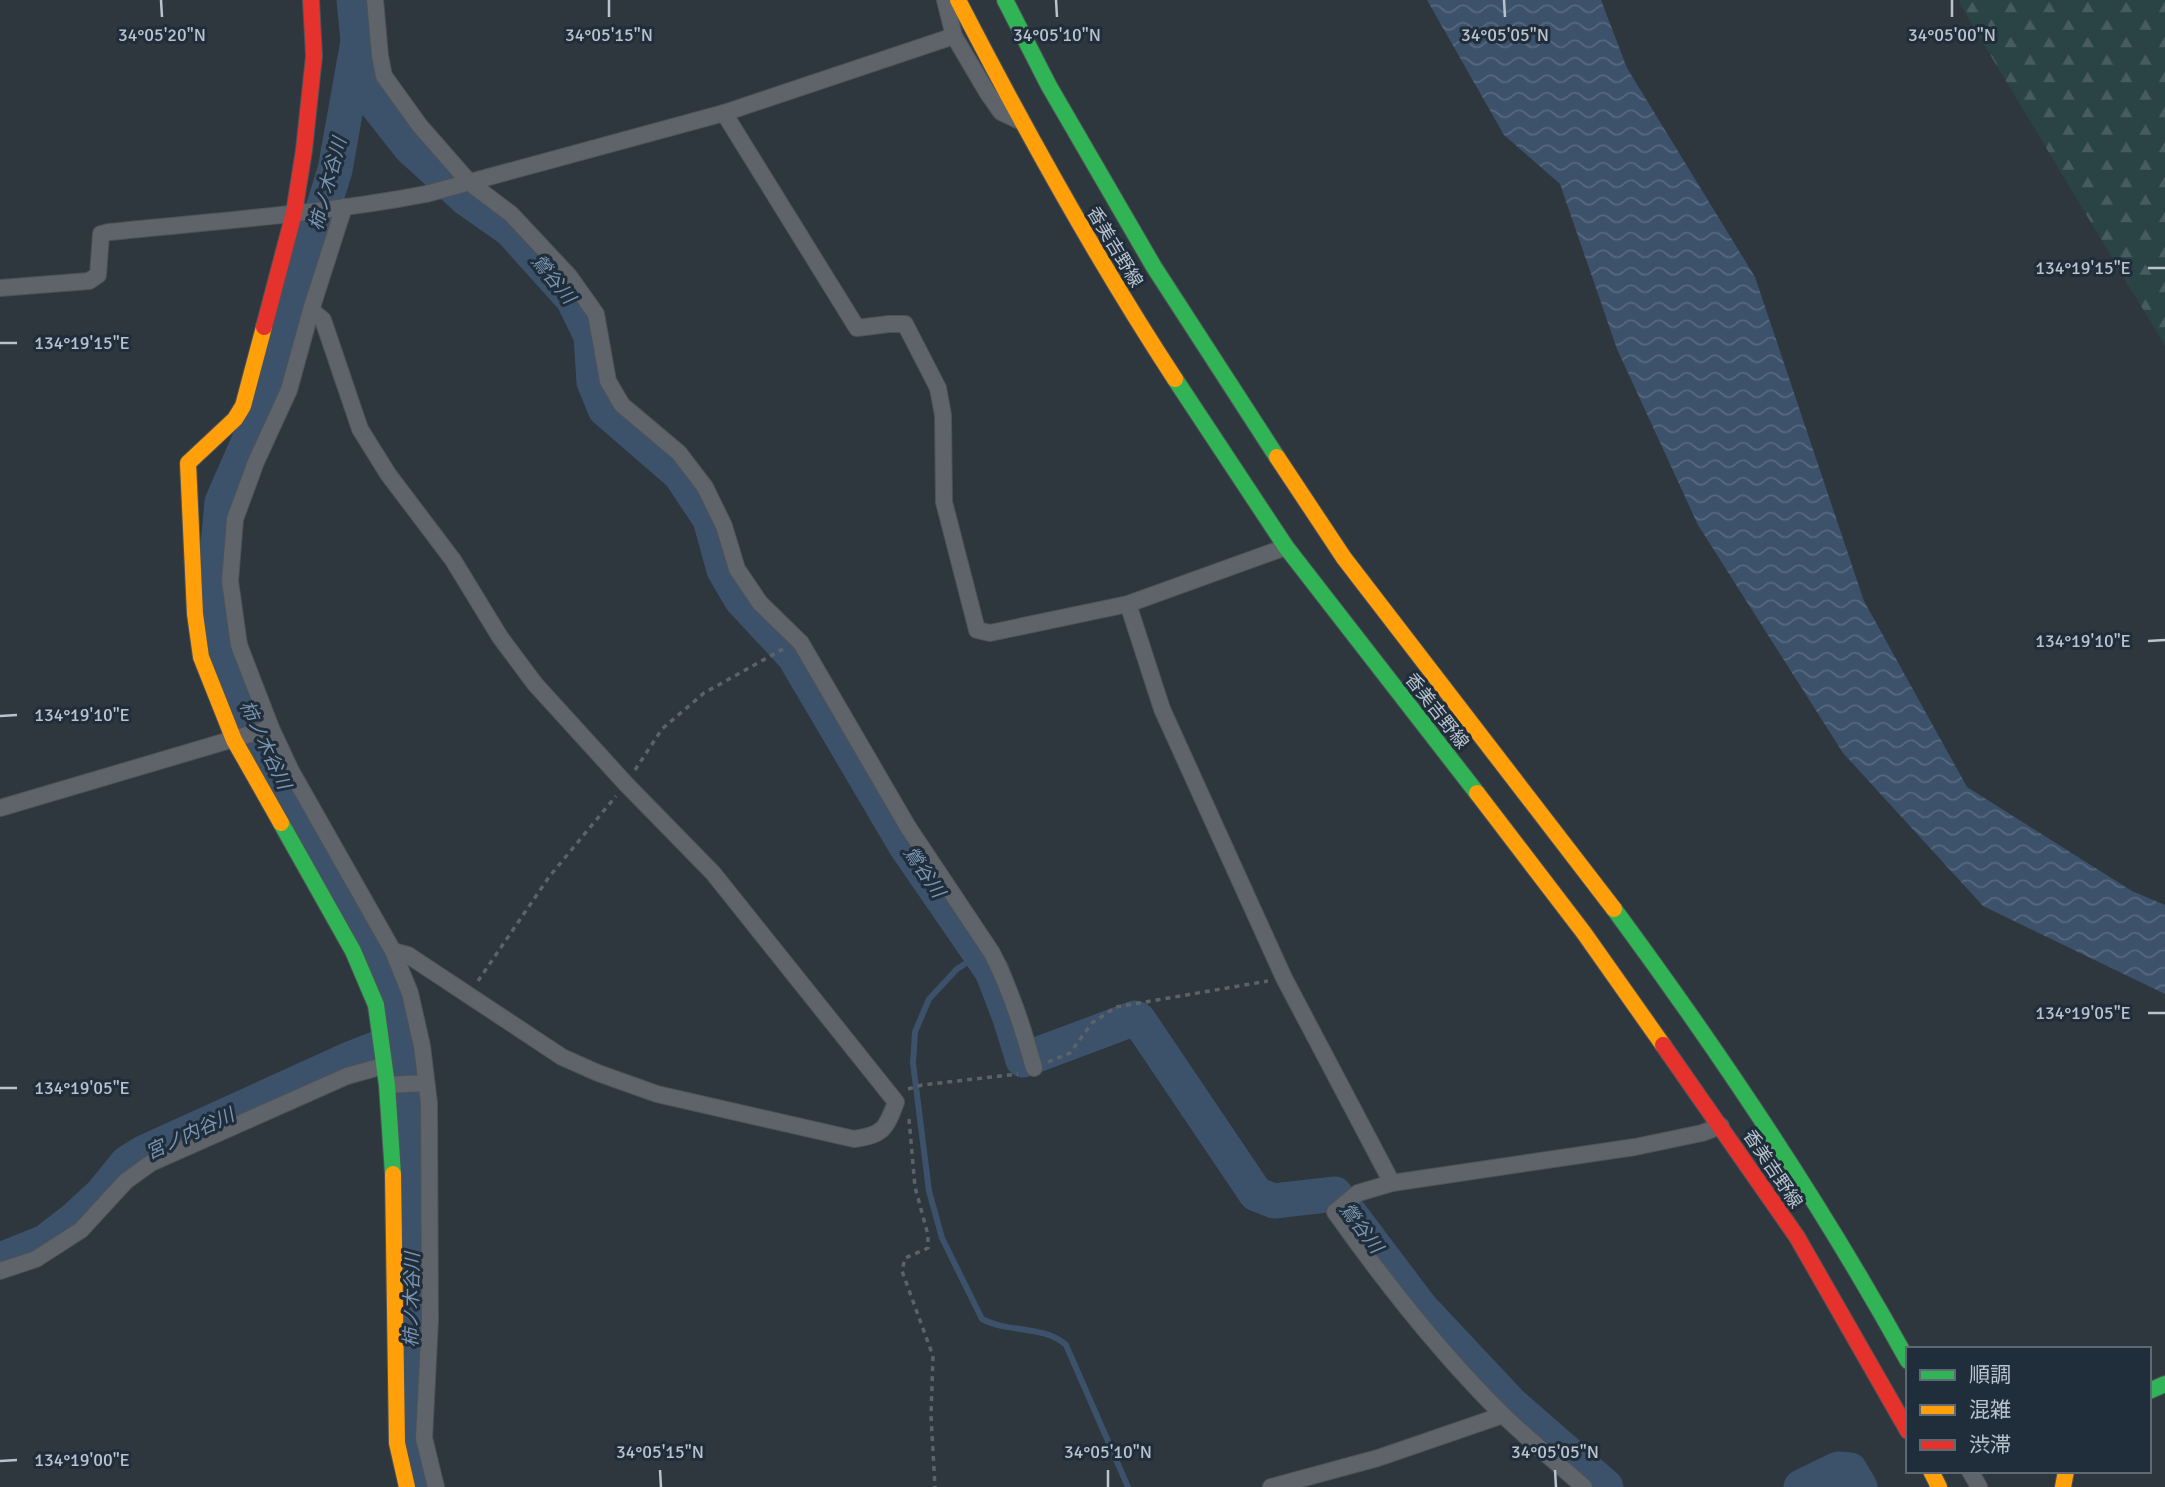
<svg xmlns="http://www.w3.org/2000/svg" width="2165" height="1487" viewBox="0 0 2165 1487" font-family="Signika,'Noto Sans JP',sans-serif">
<defs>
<pattern id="forest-firs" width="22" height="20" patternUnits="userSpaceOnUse" patternTransform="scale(1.75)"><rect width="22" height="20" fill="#2a4345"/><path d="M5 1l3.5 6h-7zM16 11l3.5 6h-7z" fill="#475c5f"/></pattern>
<pattern id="water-waves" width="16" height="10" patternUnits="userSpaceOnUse" patternTransform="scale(1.75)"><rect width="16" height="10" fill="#3c526a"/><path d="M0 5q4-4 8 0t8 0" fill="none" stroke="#56697e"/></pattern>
</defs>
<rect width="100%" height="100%" fill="#2e363e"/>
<polygon fill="url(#forest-firs)" points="1959,0 2165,0 2165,346 1961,6"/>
<polygon fill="url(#water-waves)" points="1427,0 1601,0 1627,68 1755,277 1864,601 1967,787 2132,891 2165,905 2165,994 1983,906 1843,753 1698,525 1617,349 1560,184 1504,135"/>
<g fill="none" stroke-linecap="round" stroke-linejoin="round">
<path stroke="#3c526a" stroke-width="6" d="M 980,954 L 957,969 L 929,999 L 915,1032 L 913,1063 L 929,1191 L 942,1238 L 982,1319 C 1008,1333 1044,1325 1066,1345 L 1128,1487"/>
<g stroke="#3c526a" stroke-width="35">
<polyline points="354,0 358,41 335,170 254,429 222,502 215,578 226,659 271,766 343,887 389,979 401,1039 410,1109 414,1282 408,1441 415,1477"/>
<polyline points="358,41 373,100 410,147 467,199 511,230 573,299 591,336 594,382 605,409 680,474 710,519 724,570 741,599 794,656 906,846 992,971 1010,1018 1023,1060 1135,1018 1138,1019 1256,1194 1274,1201 1335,1194 1421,1308 1511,1404 1606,1487"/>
<polyline points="0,1260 45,1242 76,1218 101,1195 127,1163 143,1153 352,1058 401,1039"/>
<polyline points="1801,1487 1838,1469 1850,1470 1860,1487"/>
</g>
<defs>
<g id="street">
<path d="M 375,0 L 380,56 L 384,76 L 420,126 L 470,183 L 511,214 L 569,276 L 596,314 L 608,381 L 622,405 L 679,453 L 705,487 L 724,526 L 737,569 L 760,603 L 801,643 L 908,827 L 992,953 C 1011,990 1023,1028 1034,1068"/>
<polyline points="945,0 954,36 987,92 1001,112 1020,121"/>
<polyline points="724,113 857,328 889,324 905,324 938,388 943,415 944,502 977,630 990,633 1128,604 1286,547"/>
<polyline points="344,207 311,310 289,390 256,462 235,519 230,581 239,645 271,728 291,771 393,951 410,993 422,1046 429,1103 430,1320 424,1438 436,1487"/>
<path d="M 0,288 L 89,281 L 98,275 L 101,234 L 109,232 C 215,221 322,214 426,194 L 724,113 L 954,36"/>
<path d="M 311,310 L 323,320 L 360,429 L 388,474 L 453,560 L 500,637 L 535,684 L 626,784 L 713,873 L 896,1102 C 886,1129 883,1135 854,1139 L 657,1094 L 598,1073 L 562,1057 L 408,955 L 393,951"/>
<polyline points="1128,604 1162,709 1284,978 1392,1183"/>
<polyline points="0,808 271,728"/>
<polyline points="387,1085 426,1083"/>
<polyline points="0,1271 36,1259 81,1230 126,1181 151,1163 347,1076 383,1066"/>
<polyline points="1970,1471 1979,1487"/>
<polyline points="1271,1487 1378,1458 1503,1415"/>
<path d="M 1584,1487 C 1557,1463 1529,1440 1503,1415 C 1440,1353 1386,1284 1335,1212 L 1358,1193 L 1392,1183 L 1635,1147 L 1702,1133 L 1721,1126"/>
</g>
<g id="fast">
<polyline points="1005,0 1049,86 1154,267 1277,457"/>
<polyline points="1175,379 1286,547 1477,793"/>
<polyline points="281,823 353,951 376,1005 387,1085 393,1174"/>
<path d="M 1614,909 C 1721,1054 1821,1203 1908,1361"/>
<polyline points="2149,1391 2165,1384"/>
</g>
<g id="slow">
<path d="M 958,0 C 1025,130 1095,257 1175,379"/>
<polyline points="264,327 243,406 235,419 188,463 195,614 201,657 234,740 281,823"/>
<polyline points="1277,457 1344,558 1614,909"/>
<polyline points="1477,793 1584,933 1663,1045"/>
<polyline points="393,1174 397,1443 407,1487"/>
<polyline points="1931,1471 1939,1487"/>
<polyline points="2063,1487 2066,1471"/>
</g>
<g id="jam">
<polyline points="264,327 294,213 304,150 314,56 311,0"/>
<polyline points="1663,1045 1797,1237 1908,1431"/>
</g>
</defs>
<use href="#street" stroke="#4d5258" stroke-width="18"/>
<use href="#fast" stroke="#4d5258" stroke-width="18"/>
<use href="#slow" stroke="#4d5258" stroke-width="18"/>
<use href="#jam" stroke="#4d5258" stroke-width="18"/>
<g stroke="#5c6368" stroke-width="3.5" stroke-dasharray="5 5" stroke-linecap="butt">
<polyline points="635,770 662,729 704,693 783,649"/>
<polyline points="478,981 549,877 616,796"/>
<polyline points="1048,1062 1070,1053 1092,1023 1116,1007 1268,981"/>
<polyline points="908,1089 922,1085 1018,1074"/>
<polyline points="909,1119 915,1187 928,1235 928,1248 905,1258 902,1271 933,1356 931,1416 935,1487"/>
</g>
<use href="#street" stroke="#5f646b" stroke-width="16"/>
<use href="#fast" stroke="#30b455" stroke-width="16"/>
<use href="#slow" stroke="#ff9f0a" stroke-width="16"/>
<use href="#jam" stroke="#e5322d" stroke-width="16"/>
</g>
<path fill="none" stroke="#b9c3ce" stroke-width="2.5" d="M 161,0 L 162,17M 609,0 L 609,17M 1056,0 L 1057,17M 1504,0 L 1505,17M 1952,0 L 1952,17M 2148,268 L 2165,268M 0,343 L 17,343M 2148,641 L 2165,640M 0,716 L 17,715M 2148,1013 L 2165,1013M 0,1088 L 17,1088M 0,1461 L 17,1460M 660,1470 L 661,1487M 1108,1470 L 1108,1487M 1555,1470 L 1556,1487"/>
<g text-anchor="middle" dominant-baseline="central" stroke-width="6" stroke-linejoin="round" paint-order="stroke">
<g font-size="18" fill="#b9c3ce" stroke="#202d3a">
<text transform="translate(1115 247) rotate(59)">香美吉野線</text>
<text transform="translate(1437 711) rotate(52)">香美吉野線</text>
<text transform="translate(1773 1169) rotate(56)">香美吉野線</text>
</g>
<g font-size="19" font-style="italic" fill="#7995b1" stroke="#202d3a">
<text transform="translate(328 184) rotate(-75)">柿ノ木谷川</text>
<text transform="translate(553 279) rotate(51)">鶯谷川</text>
<text transform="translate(265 745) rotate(65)">柿ノ木谷川</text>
<text transform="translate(924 872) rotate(56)">鶯谷川</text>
<text transform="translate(190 1134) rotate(-25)">宮ノ内谷川</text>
<text transform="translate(1361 1228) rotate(53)">鶯谷川</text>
<text transform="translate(412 1300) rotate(-89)">柿ノ木谷川</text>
</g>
</g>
<g font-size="18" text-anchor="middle" fill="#b9c3ce" stroke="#202d3a" stroke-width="6" stroke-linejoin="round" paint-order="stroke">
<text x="162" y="41">34°05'20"N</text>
<text x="609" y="41">34°05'15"N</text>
<text x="1057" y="41">34°05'10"N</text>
<text x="1505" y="41">34°05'05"N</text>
<text x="1952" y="41">34°05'00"N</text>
<text x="2083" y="274">134°19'15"E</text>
<text x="82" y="349">134°19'15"E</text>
<text x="2083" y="647">134°19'10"E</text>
<text x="82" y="721">134°19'10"E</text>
<text x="2083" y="1019">134°19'05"E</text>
<text x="82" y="1094">134°19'05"E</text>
<text x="660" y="1458">34°05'15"N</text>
<text x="1108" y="1458">34°05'10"N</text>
<text x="1555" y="1458">34°05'05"N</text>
<text x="82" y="1466">134°19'00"E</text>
</g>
<rect x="1906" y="1347" width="245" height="126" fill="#202d3a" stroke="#5d6975" stroke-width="2"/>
<rect x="1920" y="1370" width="35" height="10" fill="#30b455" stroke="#5d6975" stroke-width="2"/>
<text x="1969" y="1382" font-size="21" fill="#b9c3ce">順調</text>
<rect x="1920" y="1405" width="35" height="10" fill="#ff9f0a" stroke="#5d6975" stroke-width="2"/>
<text x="1969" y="1417" font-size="21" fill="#b9c3ce">混雑</text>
<rect x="1920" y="1440" width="35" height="10" fill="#e5322d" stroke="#5d6975" stroke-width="2"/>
<text x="1969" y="1452" font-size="21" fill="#b9c3ce">渋滞</text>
</svg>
